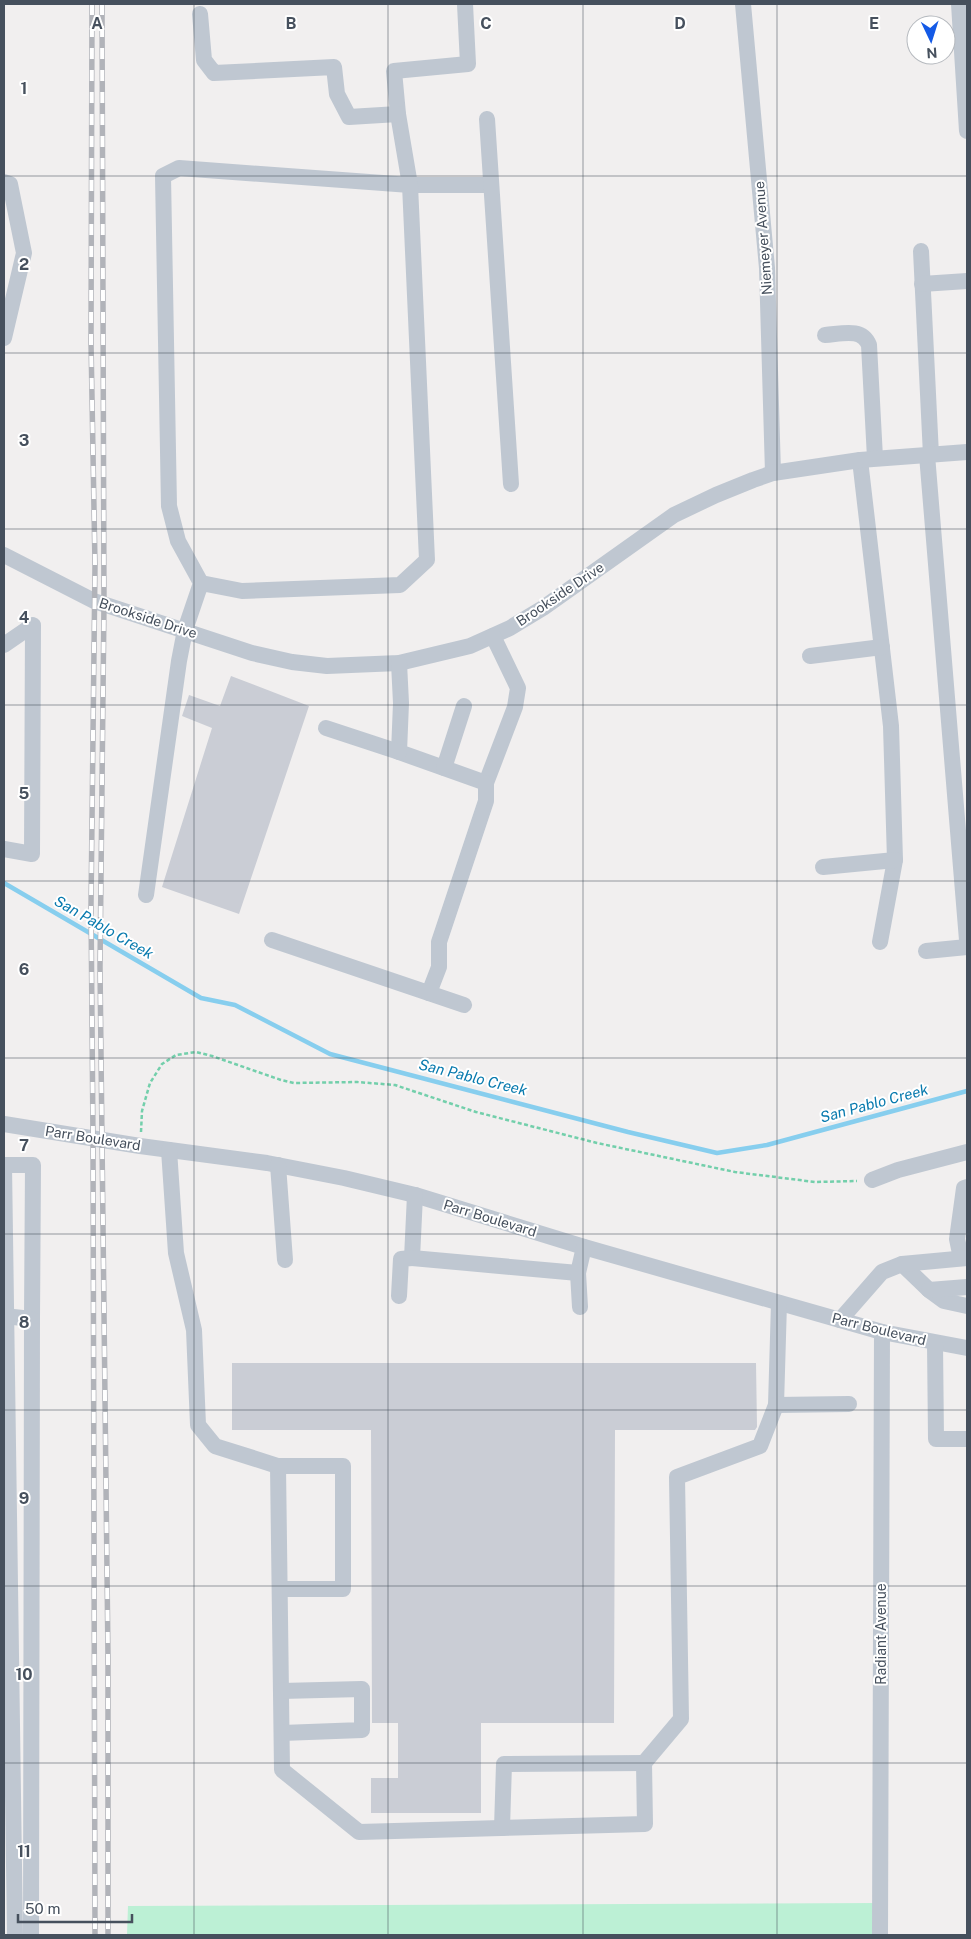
<svg xmlns="http://www.w3.org/2000/svg" width="971" height="1939" viewBox="0 0 971 1939" font-family="'Public Sans',sans-serif">
<rect width="100%" height="100%" fill="#f1efef"/>
<polygon fill="#bcf0d5" points="880,1903 880,1935 127,1935 128,1906"/>
<g fill="none" stroke-linecap="round" stroke-linejoin="round">
<polyline stroke="#87ceee" stroke-width="4.5" points="4,883 201,998 235,1005 330,1054 628,1132 717,1153 767,1145 967,1091"/>
</g>
<g fill="#cacdd5">
<polygon points="231,676 309,706 239,914 162,887 212,728 182,716 189,695 220,706"/>
<polygon points="232,1363 756,1363 757,1427 755,1430 615,1430 614,1723 481,1723 481,1813 371,1813 371,1778 398,1778 398,1723 372,1723 371,1430 232,1430"/>
</g>
<g fill="none" stroke-linecap="round" stroke-linejoin="round">
<polyline stroke="#73cfab" stroke-width="2.5" stroke-dasharray="4 2.5" stroke-linecap="butt" points="141,1132 142,1111 150,1083 162,1064 176,1055 196,1052 212,1056 281,1080 294,1083 357,1082 395,1085 476,1112 597,1143 735,1172 815,1182 857,1181"/>
<g stroke="#bfc7d1" stroke-width="16">
<polyline points="465,4 468,64 394,71 398,114 410,185 491,185"/>
<polyline points="743,4 767,268 773,473"/>
<polyline points="959,4 967,131"/>
<polyline points="200,14 204,60 214,73 334,67 337,94 349,117 398,114"/>
<polyline points="487,119 511,484"/>
<polyline points="4,182 10,184 24,253 4,338"/>
<polyline points="921,251 931,455"/>
<polyline points="922,284 967,281"/>
<path d="M 825,335 C 841,334 862,327 869,345 L 875,458"/>
<polyline points="927,455 967,940"/>
<polyline points="860,460 891,726 895,860 880,942"/>
<polyline points="4,555 94,601 252,653 292,662 327,666 399,663 470,646 510,628 543,608 674,515 716,495 753,480 773,473 860,460 967,452"/>
<polyline points="4,645 33,625 32,854 4,849"/>
<polyline points="810,656 882,647"/>
<polyline points="399,663 401,703 399,752 486,783 515,707 518,688 493,636"/>
<polyline points="326,728 399,752"/>
<polyline points="444,768 464,706"/>
<polyline points="823,867 895,860"/>
<polyline points="146,895 179,661 185,630 201,583 178,541 169,506 163,176 179,168 410,185 427,560 400,585 242,591 201,583"/>
<polyline points="272,940 464,1005"/>
<polyline points="926,951 967,947"/>
<polyline points="429,993 439,967 439,942 486,801 486,783"/>
<polyline points="4,1124 140,1146 267,1163 344,1178 415,1195 584,1247 882,1332 967,1348"/>
<polyline points="169,1150 176,1253 194,1330 198,1425 215,1446 278,1466 282,1770 359,1832 645,1824 644,1763 681,1719 677,1477 760,1446 776,1405 779,1303"/>
<polyline points="4,1165 15,1935"/>
<polyline points="278,1165 285,1260"/>
<polyline points="872,1180 898,1170 967,1152"/>
<polyline points="415,1195 412,1258 578,1273"/>
<polyline points="961,1258 957,1239 964,1188 967,1187"/>
<polyline points="902,1264 929,1290 944,1301 967,1306"/>
<polyline points="929,1290 967,1287"/>
<polyline points="399,1296 401,1259 412,1258"/>
<polyline points="580,1307 578,1273 584,1247"/>
<polyline points="4,1316 32,1319 33,1165 5,1165"/>
<polyline points="840,1320 882,1272 902,1264 967,1258"/>
<polyline points="935,1343 936,1439 967,1439"/>
<polyline points="776,1405 849,1404"/>
<polyline points="278,1466 343,1466 343,1589 280,1589"/>
<polyline points="281,1691 362,1689 362,1730 282,1733"/>
<polyline points="502,1828 504,1764 644,1763"/>
<polyline points="31,1935 32,1319"/>
<polyline points="880,1935 882,1332"/>
</g>
<defs>
<g id="rail">
<polyline points="92,4 91,342 95,565 91,906 93,1138 95,1935"/>
<polyline points="102,4 104,604 100,967 108,1657 108,1935"/>
</g>
</defs>
<use href="#rail" stroke="#b1b3b9" stroke-width="5.5"/>
<use href="#rail" stroke="#fff" stroke-width="4" stroke-dasharray="11" stroke-linecap="butt"/>
</g>
<path fill="none" stroke="#46505d" stroke-width="1" stroke-opacity="0.55" d="M 194,4 L 194,1935M 388,4 L 388,1935M 583,4 L 583,1935M 777,4 L 777,1935M 4,176 L 967,176M 4,353 L 967,353M 4,529 L 967,529M 4,705 L 967,705M 4,881 L 967,881M 4,1058 L 967,1058M 4,1234 L 967,1234M 4,1410 L 967,1410M 4,1586 L 967,1586M 4,1763 L 967,1763"/>
<g text-anchor="middle" dominant-baseline="central" stroke-width="4" stroke-linejoin="round" paint-order="stroke">
<g font-size="14" fill="#46505d" stroke="#fff">
<text transform="translate(763 238) rotate(-94)">Niemeyer Avenue</text>
<text transform="translate(560 594) rotate(-34)">Brookside Drive</text>
<text transform="translate(148 618) rotate(18)">Brookside Drive</text>
<text transform="translate(93 1138) rotate(9)">Parr Boulevard</text>
<text transform="translate(490 1218) rotate(17)">Parr Boulevard</text>
<text transform="translate(879 1329) rotate(14)">Parr Boulevard</text>
<text transform="translate(881 1634) rotate(-90)">Radiant Avenue</text>
</g>
<g font-size="15" font-style="italic" fill="#087aae" stroke="#fff">
<text transform="translate(104 927) rotate(30)">San Pablo Creek</text>
<text transform="translate(473 1077) rotate(14)">San Pablo Creek</text>
<text transform="translate(874 1103) rotate(-15)">San Pablo Creek</text>
</g>
</g>
<g font-size="16" text-anchor="middle" font-weight="bold" fill="#46505d" stroke="#fff" stroke-width="4" stroke-linejoin="round" paint-order="stroke">
<text x="97" y="29">A</text>
<text x="291" y="29">B</text>
<text x="486" y="29">C</text>
<text x="680" y="29">D</text>
<text x="874" y="29">E</text>
<text x="24" y="94">1</text>
<text x="24" y="270">2</text>
<text x="24" y="446">3</text>
<text x="24" y="623">4</text>
<text x="24" y="799">5</text>
<text x="24" y="975">6</text>
<text x="24" y="1151">7</text>
<text x="24" y="1328">8</text>
<text x="24" y="1504">9</text>
<text x="24" y="1680">10</text>
<text x="24" y="1857">11</text>
</g>
<rect width="971" height="1939" fill="none" stroke="#46505d" stroke-width="10"/>
<g transform="translate(931 40) rotate(176)"><circle r="24" fill="#ffffff" stroke="#b5b9be"/>
<path d="M0-4L9 19L0 12L-9 19Z" fill="#145ae6"/>
<text y="-8" font-size="14" font-weight="bold" text-anchor="middle" fill="#46505d">N</text>
</g>
<path d="M18 1914v8h114v-8" fill="none" stroke="#46505d" stroke-width="2.5"/>
<text x="25" y="1914" font-size="15" fill="#46505d" stroke="#ffffff" stroke-width="4" paint-order="stroke">50 m</text>
</svg>
